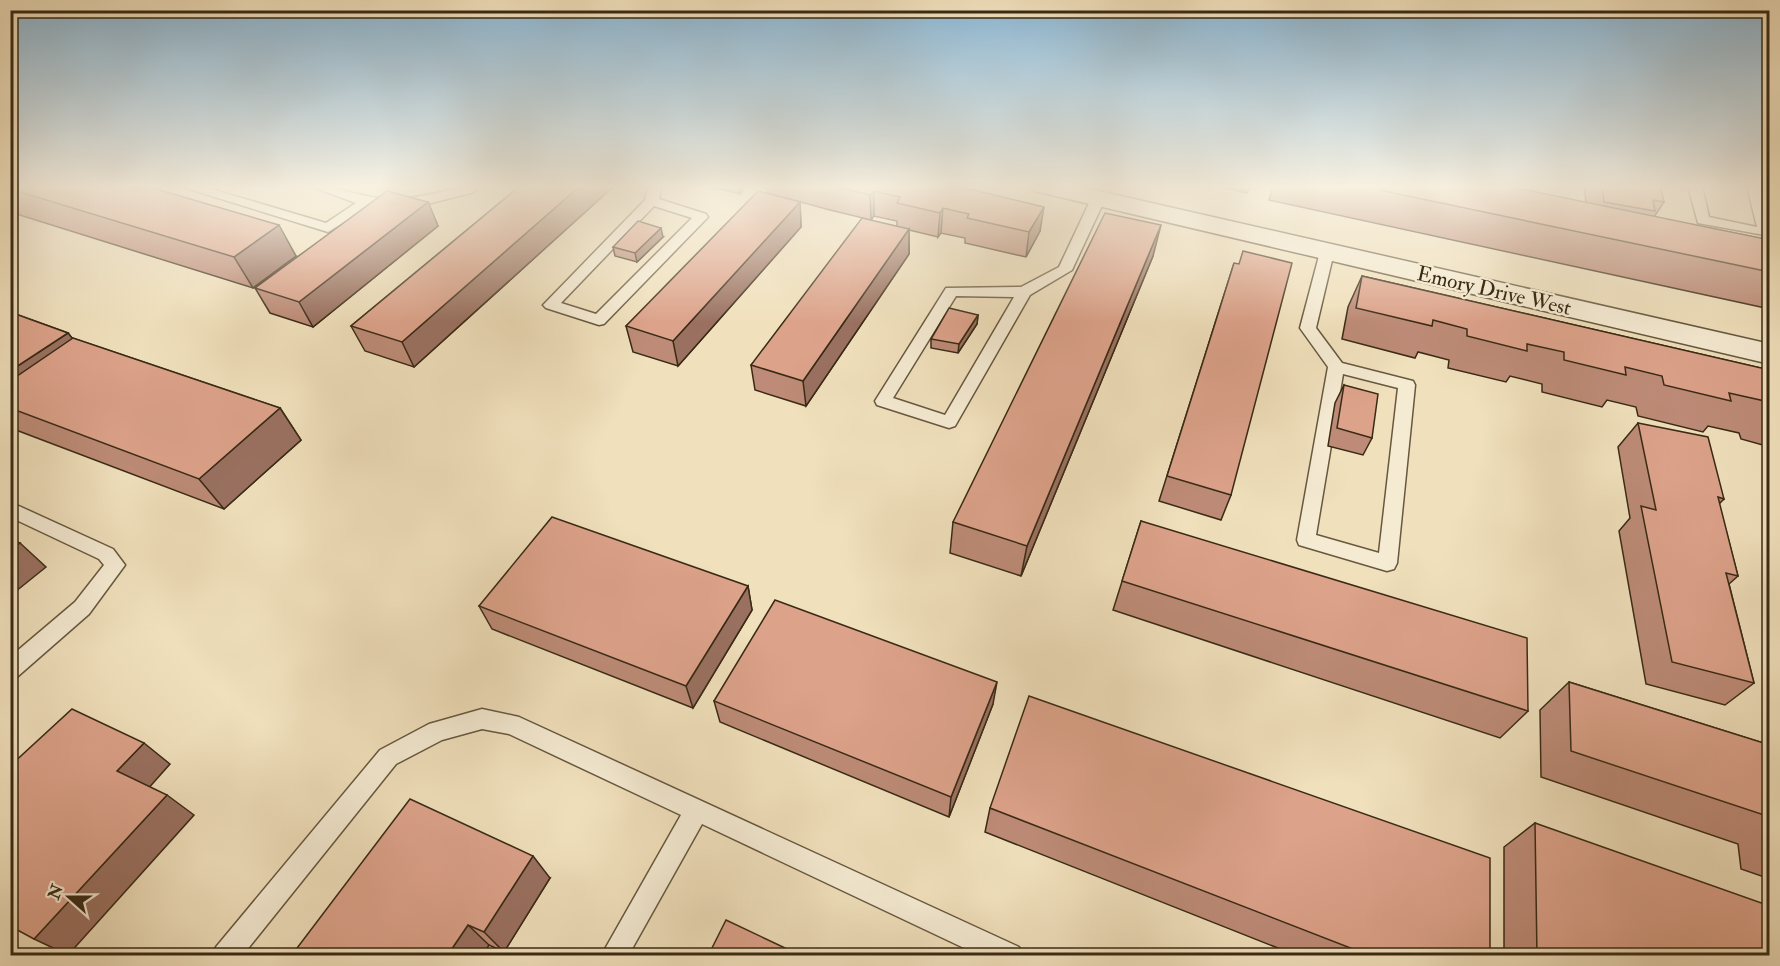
<svg xmlns="http://www.w3.org/2000/svg" width="1780" height="966" viewBox="0 0 1780 966" font-family="'IM FELL Double Pica',serif">
<rect width="100%" height="100%" fill="#f0e0bc"/>
<filter id="stains"><feTurbulence type="fractalNoise" baseFrequency=".00333" numOctaves="4"/><feColorMatrix values="0 0 0 0 .2 0 0 0 0 .09 0 0 0 0 .02 0 0 0 .5 -.17"/></filter>
<radialGradient id="worn" r=".72"><stop offset=".6" stop-color="#630" stop-opacity="0"/><stop offset="1" stop-color="#630" stop-opacity=".3"/></radialGradient>
<g fill="none" stroke-linecap="round" stroke-linejoin="round">
<defs>
<g id="service">
<path d="M 179,186 L 201,186 L 326,223 L 356,203 L 310,186 C 338,186 364,199 393,199 C 424,199 454,186 485,186 L 471,193 L 423,205 L 393,207 L 370,206 L 328,232 Z"/>
<path d="M 648,186 L 662,186 L 659,199 L 706,214 L 708,217 L 604,324 L 599,325 L 546,308 L 543,305 L 546,302 L 645,200 ZM 654,206 L 692,218 L 596,314 L 561,303 Z"/>
<polygon points="1688,186 1702,186 1709,217 1757,227 1747,186 1760,186 1770,221 1770,236 1698,223"/>
<path d="M 1098,195 L 1105,199 L 1072,270 L 1030,295 L 955,426 L 949,428 L 877,405 L 875,401 L 946,288 L 1021,287 L 1059,267 L 1091,199 ZM 956,296 L 1014,297 L 945,415 L 893,398 Z"/>
<path d="M 1327,248 L 1334,252 L 1316,328 L 1342,363 L 1413,381 L 1415,385 L 1397,563 L 1394,569 L 1387,571 L 1299,545 L 1297,540 L 1328,367 L 1300,328 L 1320,252 ZM 1343,374 L 1398,388 L 1379,553 L 1316,535 Z"/>
<polygon points="10,502 113,549 125,565 89,614 17,677 10,679 10,657 75,602 104,565 99,559 10,517"/>
<polygon points="482,709 519,717 1019,947 1023,956 981,956 702,824 628,956 601,956 681,815 509,734 482,729 442,740 396,764 242,956 212,956 216,947 380,750 429,724"/>
</g>
<polygon id="minor" points="1031,186 1077,186 1770,344 1770,364 1043,193 1034,191"/>
</defs>
<use href="#service" stroke="#67583f" stroke-width="3"/>
<use href="#minor" stroke="#67583f" stroke-width="3"/>
<use href="#service" fill="#f5ebd3" fill-rule="evenodd"/>
<use href="#minor" fill="#f5ebd3" fill-rule="evenodd"/>
</g>
<g fill="#bd8b77" stroke="#392a15" stroke-width="1.5">
<polygon points="10,186 296,256 253,288 10,212"/>
<polygon points="520,186 614,186 414,367 365,351 351,326"/>
<polygon points="709,186 746,186 740,194"/>
<polygon points="760,186 956,186 1040,231 1026,257 965,243 965,238 941,233 938,237 909,230 909,254 806,406 755,390 751,365 897,226 897,221 874,216 871,220 830,210 768,193 767,188"/>
<polygon points="1218,186 1250,186 1247,193"/>
<polygon points="1273,186 1522,186 1522,190 1586,203 1584,186 1660,186 1664,202 1654,217 1770,240 1770,309 1269,200"/>
<polygon points="428,202 438,226 313,327 270,313 255,288"/>
<polygon points="800,202 801,227 678,366 633,352 626,326"/>
<polygon points="663,237 637,262 615,256 613,247"/>
<polygon points="1153,256 1021,576 950,553 953,522"/>
<polygon points="1234,263 1231,495 1221,520 1159,501"/>
<polygon points="1362,276 1770,370 1770,447 1741,439 1739,433 1708,426 1703,432 1638,416 1636,407 1607,400 1602,407 1542,392 1542,384 1510,376 1506,382 1448,368 1449,360 1418,352 1415,358 1342,339 1348,307"/>
<polygon points="10,312 68,333 72,338 280,408 301,440 224,509 16,430 10,424"/>
<polygon points="978,315 977,324 958,353 931,348 931,339"/>
<polygon points="1344,385 1372,438 1363,455 1328,446 1335,403"/>
<polygon points="1638,423 1724,499 1719,504 1738,576 1729,584 1754,683 1725,705 1646,684 1619,531 1630,518 1618,447"/>
<polygon points="1141,521 1528,711 1500,738 1113,610"/>
<polygon points="748,586 752,610 693,708 492,629 479,606"/>
<polygon points="1569,682 1770,745 1770,879 1741,869 1738,844 1541,777 1540,710"/>
<polygon points="714,701 993,704 949,817 720,722"/>
<polygon points="990,808 1490,956 1298,956 985,832"/>
<polygon points="1535,823 1770,956 1504,956 1504,847"/>
<polygon points="550,878 504,952 489,945 482,956 291,956"/>
</g>
<g fill="#9a7161" stroke="#392a15" stroke-width="1.5">
<polygon points="580,186 614,186 414,367 402,342"/>
<polygon points="739,186 746,186 740,194"/>
<polygon points="874,191 874,216 871,220 870,195"/>
<polygon points="428,202 438,226 313,327 299,302"/>
<polygon points="800,202 801,227 678,366 673,341"/>
<polygon points="1044,207 1040,231 1026,257 1029,232"/>
<polygon points="943,208 941,233 938,237 940,213"/>
<polygon points="279,225 296,256 253,288 234,257"/>
<polygon points="1161,225 1153,256 1021,576 1027,546"/>
<polygon points="661,228 663,237 637,262 635,253"/>
<polygon points="909,229 909,254 806,406 803,381"/>
<polygon points="978,315 977,324 958,353 959,344"/>
<polygon points="68,333 88,358 10,408 10,371"/>
<polygon points="280,408 301,440 224,509 199,479"/>
<polygon points="20,543 46,567 10,596 10,550"/>
<polygon points="748,586 752,610 693,708 686,686"/>
<polygon points="997,682 993,704 949,817 951,797"/>
<polygon points="144,743 170,764 146,791 117,771"/>
<polygon points="167,795 194,815 68,955 34,939"/>
<polygon points="533,856 550,878 504,952 484,932"/>
<polygon points="468,925 489,945 482,956 447,956"/>
</g>
<g fill="#dca28a" stroke="#392a15" stroke-width="1.5">
<polygon points="10,186 146,186 279,225 234,257 10,189"/>
<polygon points="520,186 580,186 402,342 351,326"/>
<polygon points="834,186 956,186 1044,207 1029,232 967,218 969,214 943,208 940,213 897,203 900,197 874,191 870,195"/>
<polygon points="1360,186 1507,186 1770,240 1770,272"/>
<polygon points="1507,186 1522,186 1522,190"/>
<polygon points="1602,186 1660,186 1664,202 1653,200 1655,211 1604,202"/>
<polygon points="387,191 428,202 299,302 255,288"/>
<polygon points="758,191 800,202 673,341 626,326"/>
<polygon points="1105,213 1161,225 1027,546 953,522"/>
<polygon points="862,218 909,229 803,381 751,365"/>
<polygon points="638,221 661,228 635,253 613,247"/>
<polygon points="1243,251 1292,263 1231,495 1167,476 1234,263 1239,264"/>
<polygon points="1362,276 1770,370 1770,404 1769,402 1729,393 1731,401 1664,385 1662,376 1625,367 1626,375 1564,360 1564,352 1527,344 1527,351 1467,336 1467,329 1433,320 1432,326 1356,308"/>
<polygon points="949,308 978,315 959,344 931,339"/>
<polygon points="10,312 68,333 10,371"/>
<polygon points="73,338 280,408 199,479 10,408 10,381"/>
<polygon points="1344,385 1378,394 1372,438 1337,428"/>
<polygon points="1638,423 1708,437 1724,499 1718,497 1738,576 1726,573 1754,683 1672,662 1641,506 1656,510"/>
<polygon points="552,517 748,586 686,686 479,606"/>
<polygon points="1141,521 1527,638 1528,711 1122,581"/>
<polygon points="10,539 20,543 10,550"/>
<polygon points="775,600 997,682 951,797 714,701"/>
<polygon points="1569,682 1770,745 1770,817 1571,751"/>
<polygon points="1029,696 1490,858 1490,956 1371,956 990,808"/>
<polygon points="72,709 144,743 117,771 167,795 34,939 10,926 10,766"/>
<polygon points="410,799 533,856 484,932 468,925 447,956 291,956"/>
<polygon points="1535,823 1770,906 1770,956 1537,956"/>
<polygon points="726,920 802,956 708,956"/>
</g>
<linearGradient id="sky" x2="0" y2="1"><stop stop-color="#8ab7d5"/><stop offset="0.58" stop-color="#f8f1e1"/><stop offset="1" stop-color="#f8f1e1" stop-opacity="0"/></linearGradient>
<rect width="1780" height="322" fill="url(#sky)"/>
<g text-anchor="middle" dominant-baseline="central" stroke-width="5" stroke-linejoin="round" paint-order="stroke">
<g font-size="21" fill="#392a15" stroke="#f5ebd3">
<text transform="translate(1494 291) rotate(13)">Emory Drive West</text>
</g>
</g>
<rect width="1780" height="966" fill="none" stroke="#f0e0bc" stroke-width="36"/>
<rect x="12" y="12" width="1756" height="942" fill="none" stroke="#392a15" stroke-width="3"/>
<rect x="18" y="18" width="1744" height="930" fill="none" stroke="#392a15" stroke-width="1.5"/>
<g transform="translate(69 897) rotate(291)" stroke="#f5ebd3" stroke-width="4.5" paint-order="stroke">
<path d="M0-4.5L10 22L0 15L-10 22Z" fill="#392a15"/>
<text y="-9" font-size="16" font-weight="bold" text-anchor="middle" fill="#392a15">N</text>
</g>
<rect width="100%" height="100%" filter="url(#stains)"/>
<rect width="100%" height="100%" fill="url(#worn)"/>
</svg>
